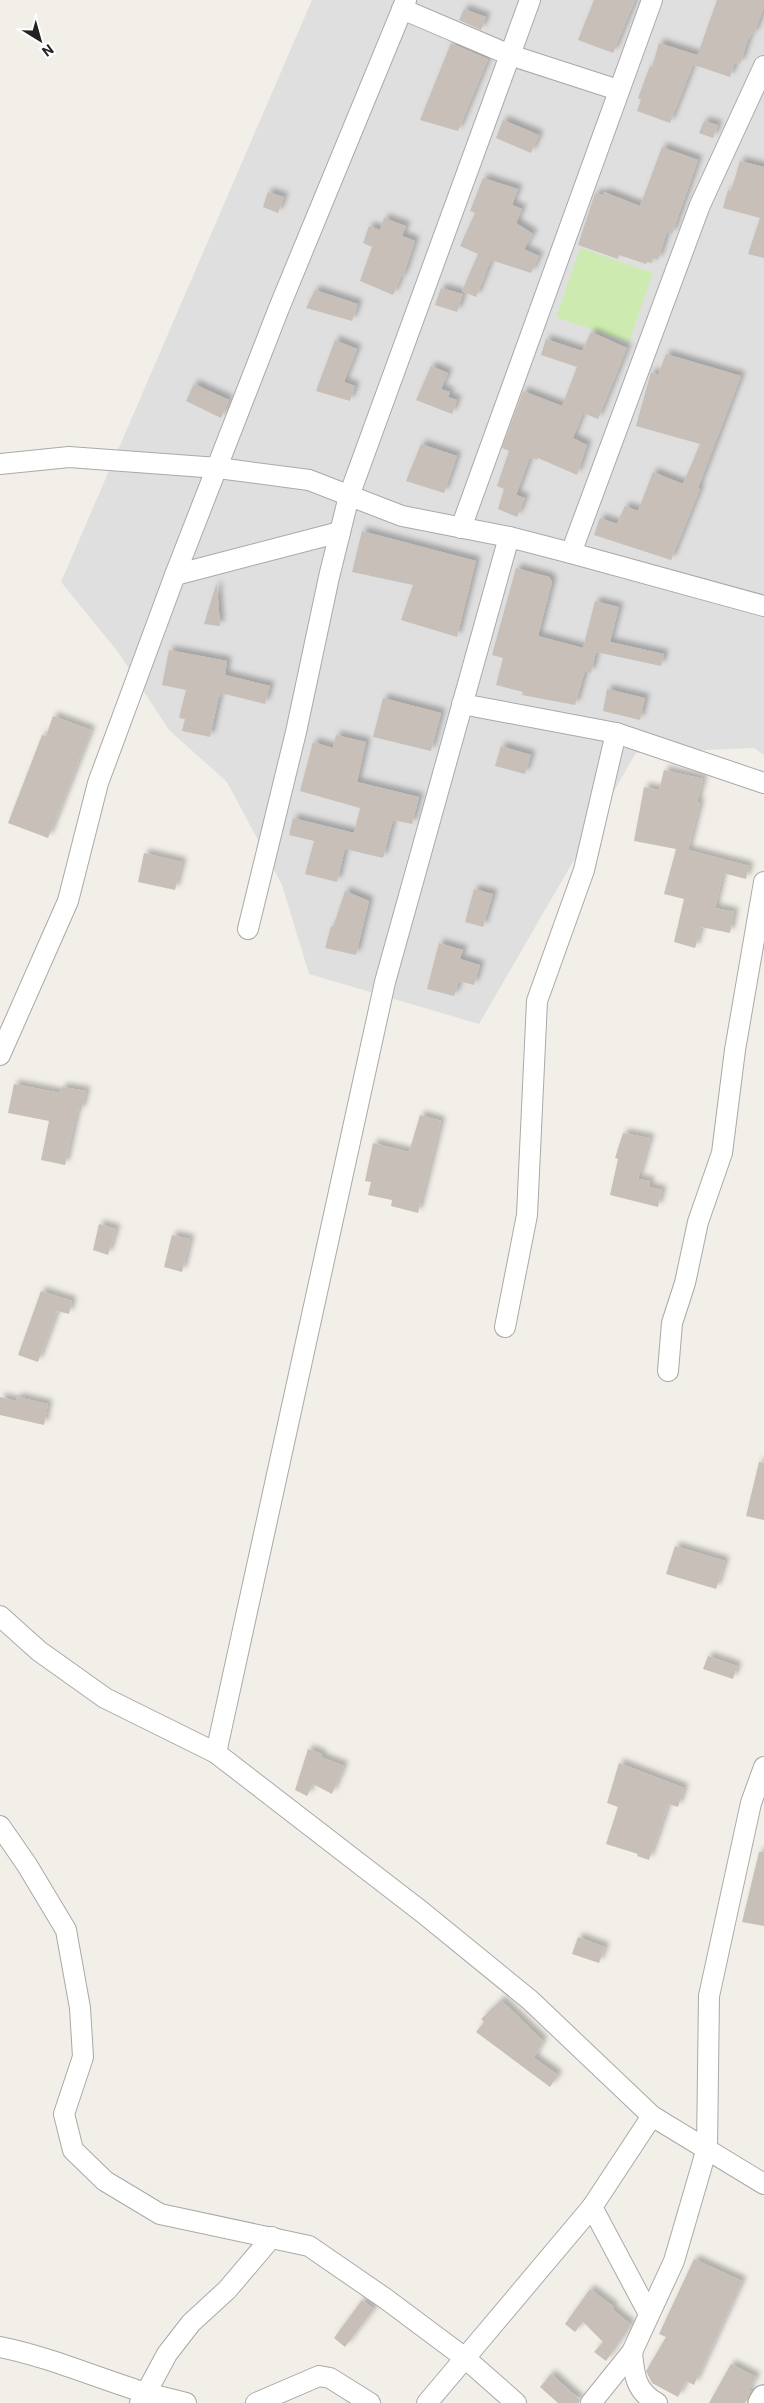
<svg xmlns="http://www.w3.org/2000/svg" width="764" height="2403" viewBox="0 0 764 2403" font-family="Roboto,sans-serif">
<defs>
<filter id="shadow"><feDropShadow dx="4.5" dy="-4.5" stdDeviation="2.5" flood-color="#0004"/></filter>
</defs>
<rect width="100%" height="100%" fill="#f2efe9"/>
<polygon fill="#e0dfdf" points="312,0 764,0 764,755 754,748 636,753 479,1024 309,974 282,885 227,782 169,730 118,652 61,582"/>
<polygon fill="#cdebb0" points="580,248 653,273 629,342 556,317"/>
<g fill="#c7bfb8" filter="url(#shadow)">
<polygon points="594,0 635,0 613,53 578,40"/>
<polygon points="717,0 764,0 764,7 754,34 752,33 748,40 740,64 735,62 730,77 694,65"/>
<polygon points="464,9 486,17 481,30 459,20"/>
<polygon points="451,43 488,59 458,131 420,120"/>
<polygon points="659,43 697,55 670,123 637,111 641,100 638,98 650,66 652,67"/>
<polygon points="503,120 539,135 531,153 496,138"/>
<polygon points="704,121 718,125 713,138 699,133"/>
<polygon points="662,147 698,160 672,234 667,232 658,260 653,258 652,263 647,262 646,264 619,255 618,259 578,245 595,193 603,195 604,192 640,206"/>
<polygon points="740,161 764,167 764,258 748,254 760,218 723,208 728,190 731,191"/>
<polygon points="483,178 518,189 512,205 522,209 516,223 533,234 524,249 539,256 531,273 491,260 476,297 462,291 478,254 460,246 475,213 470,211"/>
<polygon points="268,192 284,197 278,213 263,207"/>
<polygon points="384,218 406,226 402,236 415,241 403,277 401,277 393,295 360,281 372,247 363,243 369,226 380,230"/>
<polygon points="441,288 463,294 457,312 435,305"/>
<polygon points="315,290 358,304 352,321 306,308"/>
<polygon points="591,332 627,348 598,419 583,413 573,438 587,445 577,475 538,458 537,460 530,457 516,495 525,498 517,517 498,509 504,489 497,486 509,451 502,448 523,391 562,406 577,367 541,355 546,339 582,351"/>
<polygon points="335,340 357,349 344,382 355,386 350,401 316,391"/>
<polygon points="666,354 741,376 698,488 700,489 671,560 594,535 600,518 617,524 625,506 638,511 653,472 683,484 700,444 636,426 651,372 658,375"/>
<polygon points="431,366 448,373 441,389 450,392 448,397 457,400 452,414 416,400"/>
<polygon points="194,384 229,400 221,418 186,401"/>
<polygon points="421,444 457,456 444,493 406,481"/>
<polygon points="362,531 476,561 457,637 401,620 413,585 352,572"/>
<polygon points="516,568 549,577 552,582 538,636 583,648 595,601 619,607 610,642 664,654 661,666 596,652 591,673 585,671 575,705 522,695 523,692 496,685 503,658 492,655"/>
<polygon points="216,585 217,585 220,626 204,624"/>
<polygon points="169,650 227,661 225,675 270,686 265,704 221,693 221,697 219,696 210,737 182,731 185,719 179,718 186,690 162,685"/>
<polygon points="607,689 645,698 640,720 603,711"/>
<polygon points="383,698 441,713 431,751 373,737"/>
<polygon points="53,716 91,730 48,838 8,823 42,735 46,736"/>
<polygon points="336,735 366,742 357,782 419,797 412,824 393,820 383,858 345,849 337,882 305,874 314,841 289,835 293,818 354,833 360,808 300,791 313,742 333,748"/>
<polygon points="501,746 531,755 525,774 495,766"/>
<polygon points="664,770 703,779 697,802 700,803 688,850 749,866 746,879 723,873 715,908 734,912 730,933 701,927 695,948 674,942 684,899 664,894 676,849 634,841 644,787 659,790"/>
<polygon points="144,853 182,862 175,890 138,882"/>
<polygon points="474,889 493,894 483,927 465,922"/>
<polygon points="345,891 369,901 356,955 325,948 331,926 333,927"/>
<polygon points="439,943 463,950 460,959 480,965 474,985 459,981 454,996 427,989"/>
<polygon points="14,1084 60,1093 62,1087 86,1091 81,1111 77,1110 65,1165 41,1160 49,1121 8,1113"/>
<polygon points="420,1115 441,1121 418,1213 391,1206 392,1200 368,1195 371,1182 365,1181 373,1143 409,1152"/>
<polygon points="623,1133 650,1138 638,1179 650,1181 649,1187 662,1190 658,1207 610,1195 618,1159 615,1158"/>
<polygon points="99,1224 116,1229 108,1255 93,1250"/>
<polygon points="172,1235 190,1239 182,1272 164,1267"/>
<polygon points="41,1291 72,1301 69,1314 57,1311 38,1362 18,1355"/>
<polygon points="0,1397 16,1401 17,1397 48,1404 44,1425 0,1415"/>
<polygon points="759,1462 764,1463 764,1520 746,1516"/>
<polygon points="675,1546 725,1561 716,1589 666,1574"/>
<polygon points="708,1656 737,1666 733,1679 703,1669"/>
<polygon points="308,1749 322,1754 321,1757 344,1766 332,1794 313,1784 307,1796 295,1790"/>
<polygon points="619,1763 684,1788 678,1807 668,1804 649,1860 637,1856 638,1854 606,1844 618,1807 607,1803"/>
<polygon points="759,1852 764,1852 764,1926 742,1922"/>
<polygon points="578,1937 605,1947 599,1963 572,1954"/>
<polygon points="501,2000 543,2041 534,2058 558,2075 550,2087 476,2032 484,2022 481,2019"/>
<polygon points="694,2259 742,2281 694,2385 686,2381 678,2397 652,2383 646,2371 666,2337 659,2334"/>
<polygon points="590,2289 614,2307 612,2309 631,2325 606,2361 594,2352 603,2342 583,2322 575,2332 565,2324"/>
<polygon points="362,2300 374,2309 345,2347 334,2338"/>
<polygon points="731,2364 756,2377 748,2391 751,2392 747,2400 745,2403 709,2403"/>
<polygon points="551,2374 580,2400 579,2403 558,2403 540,2387"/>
</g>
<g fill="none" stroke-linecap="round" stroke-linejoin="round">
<defs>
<g id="minor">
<polyline points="402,9 510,55 618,90"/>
<polyline points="0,464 69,457 218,468 309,480 402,516 509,537 571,553 764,606"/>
<polyline points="461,528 652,0"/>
<polyline points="571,553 700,205 764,66"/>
<polyline points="175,575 340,532"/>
<polyline points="462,704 616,733 764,783"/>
<polyline points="248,929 296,732 329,577 349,496 530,0"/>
<polyline points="0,1055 68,901 98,783 175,575 279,308 406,0"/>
<polyline points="505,1327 527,1215 537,1001 584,870 616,733"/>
<polyline points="668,1371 672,1323 685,1283 698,1222 722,1153 735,1050 764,882"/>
<polyline points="0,1616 39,1651 105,1698 216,1753 422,1912 530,2000 652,2116 592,2207 649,2314"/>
<polyline points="216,1753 385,982 509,537"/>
<polyline points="0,1826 27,1865 66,1930 80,2008 83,2057 64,2114 73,2150 105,2181 160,2214 309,2246 386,2299 465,2358 427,2403"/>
<polyline points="652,2116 764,2184"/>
<path d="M 0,2347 C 50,2357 97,2378 146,2393 L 167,2354 L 191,2323 L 227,2290 L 272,2237"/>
<path d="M 632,2352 C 634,2374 635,2391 657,2403"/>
<polyline points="140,2403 146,2393 186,2403"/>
<polyline points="256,2403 319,2376 330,2378 370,2403"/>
<polyline points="516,2403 465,2358 592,2207"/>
<polyline points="591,2403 632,2352 674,2261 707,2148 709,1996 751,1803 764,1767"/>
</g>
<polyline id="tertiary" points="761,2403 764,2398"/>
</defs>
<use href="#minor" stroke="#a9a9a9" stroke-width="22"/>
<use href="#tertiary" stroke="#a9a9a9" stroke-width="28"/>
<use href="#minor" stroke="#fff" stroke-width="20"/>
<use href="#tertiary" stroke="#fff" stroke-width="25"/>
</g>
<g transform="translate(40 40) rotate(143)" stroke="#ffffff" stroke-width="4" paint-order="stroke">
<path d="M0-4L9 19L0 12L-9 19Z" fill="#222222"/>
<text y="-8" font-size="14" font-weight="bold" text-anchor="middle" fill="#222222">N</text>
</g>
</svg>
